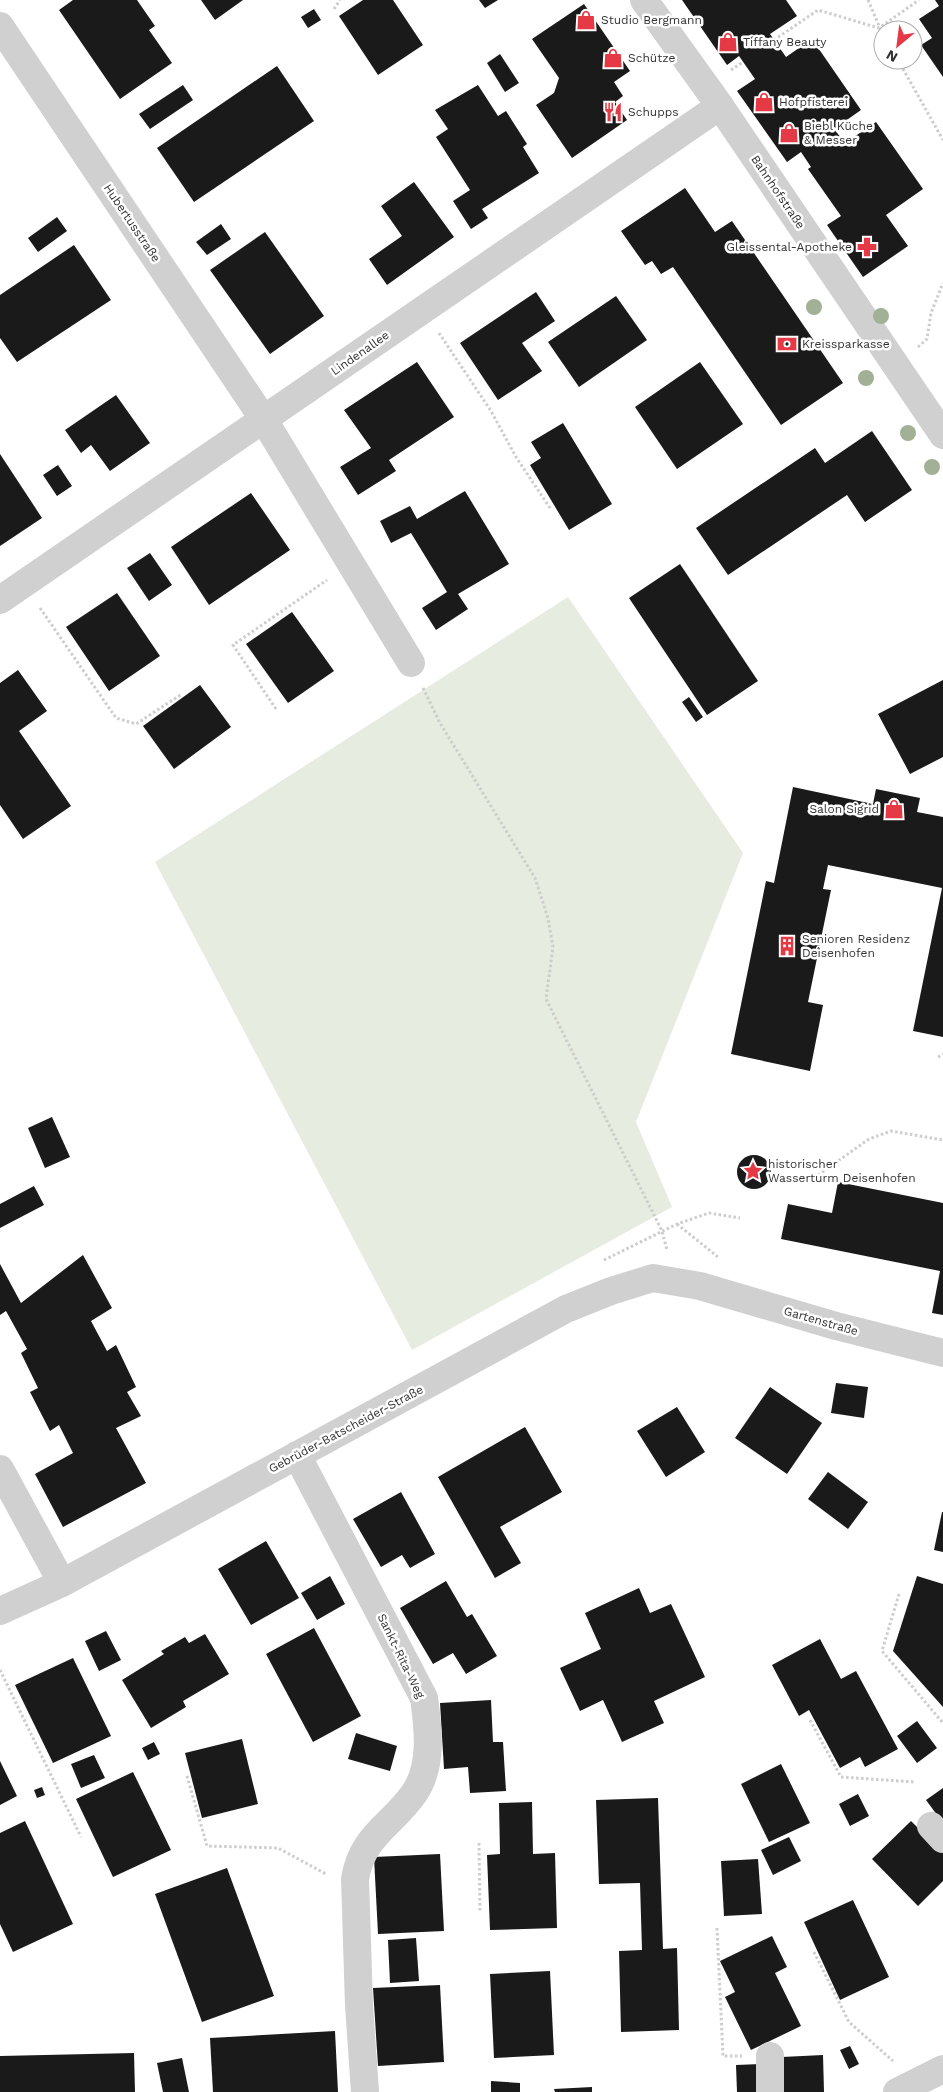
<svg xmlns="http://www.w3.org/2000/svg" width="943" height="2092" viewBox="0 0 943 2092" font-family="'Work Sans',sans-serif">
<rect width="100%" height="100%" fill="#fff"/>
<polygon fill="#e6ecdf" points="568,597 743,853 636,1122 672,1207 412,1350 155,862"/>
<g fill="#1a1a1a">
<polygon points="73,0 137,0 155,26 149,30 172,63 120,99 59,10"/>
<polygon points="201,0 243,0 215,20"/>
<polygon points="363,0 393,0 423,45 378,75 339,16"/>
<polygon points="479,0 498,0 485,8"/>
<polygon points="682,0 786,0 797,16 770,34 786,57 812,39 861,110 834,129 845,143 876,122 923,189 886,215 908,246 863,277 827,225 841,216 808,169 811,167 801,152 787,162 737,91 755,79 739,56 727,65"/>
<polygon points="935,0 943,0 943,77 921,45 932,38 919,19 939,6"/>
<polygon points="584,4 630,71 614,82 623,96 615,102 627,120 572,158 536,105 554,93 559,78 532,39"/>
<polygon points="314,9 321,20 308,28 301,17"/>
<polygon points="500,54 519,83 505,92 487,63"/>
<polygon points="277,66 314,121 194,202 157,148"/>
<polygon points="183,85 193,100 150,129 139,114"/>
<polygon points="478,85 498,116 506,111 527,144 523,147 539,173 482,209 488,218 471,229 453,201 470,190 436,137 448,129 435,110"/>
<polygon points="414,182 454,237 387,285 369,259 402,236 381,206"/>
<polygon points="685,188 715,232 732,221 843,383 781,425 673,267 661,274 652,261 645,265 621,231"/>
<polygon points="57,217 67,231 38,252 28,238"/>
<polygon points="221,224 231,239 207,255 196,242"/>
<polygon points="265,232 324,316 270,354 210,270"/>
<polygon points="74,245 111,300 17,362 0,338 0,295"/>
<polygon points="536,292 555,321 522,343 542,371 498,400 460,343"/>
<polygon points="616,296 647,340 579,387 548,342"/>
<polygon points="417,362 454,417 389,460 396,471 358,495 340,467 371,448 344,410"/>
<polygon points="700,362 743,424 677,469 635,407"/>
<polygon points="116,395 150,443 110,471 91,445 81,453 65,430"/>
<polygon points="563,423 612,504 569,530 530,465 541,458 531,442"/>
<polygon points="872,431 912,490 865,522 847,495 728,575 696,528 815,448 825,463"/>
<polygon points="0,454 42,518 0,546"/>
<polygon points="58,465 72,486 57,496 43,475"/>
<polygon points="465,491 509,564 458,594 468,609 436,630 422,608 447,592 411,533 391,543 380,521 410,506 417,519"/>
<polygon points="251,493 290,550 209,605 171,547"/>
<polygon points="150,553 172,585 149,601 127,568"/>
<polygon points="680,564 758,681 707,715 629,598"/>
<polygon points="117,593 160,656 109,691 66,627"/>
<polygon points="292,612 334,671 288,703 246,644"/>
<polygon points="18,670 47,711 19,731 71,806 23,839 0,805 0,683"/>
<polygon points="943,680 943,757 910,774 878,714"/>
<polygon points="200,685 231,727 174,769 143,726"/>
<polygon points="689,697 703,717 696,722 682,702"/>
<polygon points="793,787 873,804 876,789 920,798 917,812 943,817 943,1037 913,1031 942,888 828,865 823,889 831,890 808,1002 823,1005 810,1071 731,1054 766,881 774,883"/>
<polygon points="52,1117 70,1157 45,1168 28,1128"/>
<circle cx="754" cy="1172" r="17"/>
<polygon points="838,1182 943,1203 943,1315 932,1313 940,1271 781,1239 788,1204 832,1213"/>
<polygon points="34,1186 44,1205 0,1228 0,1204"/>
<polygon points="83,1255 112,1308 91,1321 107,1351 116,1345 136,1387 127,1392 141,1416 116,1428 146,1483 63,1527 35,1474 73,1453 59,1425 50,1431 30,1392 38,1388 21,1353 27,1349 6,1311 0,1315 0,1264 21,1303"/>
<polygon points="836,1383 868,1387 864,1418 831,1413"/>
<polygon points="770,1387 822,1423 787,1474 735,1438"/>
<polygon points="677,1407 705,1452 666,1477 637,1431"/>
<polygon points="525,1427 562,1492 500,1527 521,1563 495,1578 438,1477"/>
<polygon points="828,1472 868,1502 848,1529 808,1499"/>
<polygon points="401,1492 435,1554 410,1568 402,1555 381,1567 353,1519"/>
<polygon points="942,1512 943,1512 943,1552 934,1550"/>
<polygon points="266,1541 299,1598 251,1625 218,1569"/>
<polygon points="330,1576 345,1604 317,1620 301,1593"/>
<polygon points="917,1576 943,1584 943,1707 893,1651"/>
<polygon points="446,1581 467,1617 472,1614 497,1656 466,1674 453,1653 433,1664 400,1608"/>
<polygon points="639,1588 650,1613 671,1604 705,1677 654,1701 664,1723 622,1742 603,1700 580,1711 560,1668 601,1649 585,1613"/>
<polygon points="314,1628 361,1716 313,1742 266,1654"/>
<polygon points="106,1631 121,1660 99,1671 85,1641"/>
<polygon points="205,1634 229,1674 183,1701 186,1707 151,1728 122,1680 164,1654 161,1651 185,1637 189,1643"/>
<polygon points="820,1639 841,1679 856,1671 898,1749 865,1767 860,1757 840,1768 809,1710 799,1716 772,1665"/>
<polygon points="73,1658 111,1736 53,1763 15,1685"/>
<polygon points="491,1700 493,1742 503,1742 506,1791 470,1793 468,1767 444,1769 440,1703"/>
<polygon points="917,1721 937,1748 917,1763 897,1736"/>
<polygon points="356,1733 397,1746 390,1771 348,1759"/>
<polygon points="242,1739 258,1804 202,1818 185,1753"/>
<polygon points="154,1742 160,1754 148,1760 142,1748"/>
<polygon points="94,1755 105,1778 81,1788 71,1764"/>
<polygon points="0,1761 17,1796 0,1805"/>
<polygon points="781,1764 810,1823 769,1842 741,1784"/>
<polygon points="133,1772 171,1850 113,1877 76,1799"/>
<polygon points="42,1787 45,1795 37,1798 34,1790"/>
<polygon points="943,1788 943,1823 926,1800"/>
<polygon points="858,1794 869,1816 850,1826 839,1804"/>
<polygon points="658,1798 663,1949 677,1948 679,2030 621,2032 619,1951 642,1950 640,1883 599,1884 596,1800"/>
<polygon points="532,1802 533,1854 555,1853 557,1928 490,1930 487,1855 500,1854 499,1803"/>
<polygon points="25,1821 73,1924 13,1952 0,1924 0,1833"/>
<polygon points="911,1821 943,1853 943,1881 918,1906 872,1859"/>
<polygon points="789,1837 801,1861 773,1875 761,1850"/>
<polygon points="440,1854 444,1931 378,1934 374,1857"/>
<polygon points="758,1859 762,1914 724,1916 721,1861"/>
<polygon points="227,1868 274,1996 202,2022 155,1894"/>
<polygon points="853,1900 889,1977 840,2000 804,1922"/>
<polygon points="772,1936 787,1967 775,1973 801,2026 751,2050 725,1997 735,1992 720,1961"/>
<polygon points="416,1938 419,1981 390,1983 388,1940"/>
<polygon points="550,1971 554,2055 494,2058 490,1974"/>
<polygon points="440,1985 444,2062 378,2066 373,1988"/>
<polygon points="335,2031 338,2092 213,2092 210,2038"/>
<polygon points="850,2046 859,2064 849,2069 840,2050"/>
<polygon points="134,2053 135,2092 0,2092 0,2056"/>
<polygon points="823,2055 824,2092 784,2092 782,2057"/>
<polygon points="182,2058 189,2092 163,2092 157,2063"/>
<polygon points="761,2064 762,2092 737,2092 736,2065"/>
<polygon points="491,2081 520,2083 520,2092 491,2092"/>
<polygon points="592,2087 592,2092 555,2092 554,2089"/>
</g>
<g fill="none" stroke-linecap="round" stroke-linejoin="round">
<g stroke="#cdcdcd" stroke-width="3" stroke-dasharray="2.5 2.5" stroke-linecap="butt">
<polyline points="868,0 883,35"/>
<polyline points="334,9 340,0"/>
<polyline points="774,40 818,10 879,28 919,0"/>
<polyline points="898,60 943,140"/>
<polyline points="731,70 743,62"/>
<polyline points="439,333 491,411 516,457 550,508"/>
<polyline points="918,347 927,339 931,313 943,283"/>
<polyline points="40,608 116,718 136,724 182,694"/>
<polyline points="423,688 440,723 535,878 548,918 553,947 546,999 662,1231 667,1250"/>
<polyline points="276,709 233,645 327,580"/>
<polyline points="938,1057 943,1054"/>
<polyline points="814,1178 869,1139 891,1131 943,1140"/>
<polyline points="677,1224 718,1257"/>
<polyline points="604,1260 677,1224 709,1213 740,1218"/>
<polyline points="899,1594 882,1651 943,1723"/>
<polyline points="0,1670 81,1837"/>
<polyline points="810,1720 841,1777 915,1782"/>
<polyline points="187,1776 207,1846 278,1848 326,1874"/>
<polyline points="479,1843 480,1911"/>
<polyline points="717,1928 723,2056 742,2056"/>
<polyline points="814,1952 849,2022 893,2061"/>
</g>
<g stroke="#d0d0d0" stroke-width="28">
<polyline points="644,0 720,106 943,435"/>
<polyline points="0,26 264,420 411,663"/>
<polyline points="0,600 720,106"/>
<path d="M 297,1455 L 424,1698 C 428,1727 433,1765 415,1792 C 393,1825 362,1835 355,1879 L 359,2005 L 365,2092"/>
<polyline points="0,1469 62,1583"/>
<polyline points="0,1611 62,1583 566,1309 611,1291 653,1278 700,1286 836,1326 943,1353"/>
<polyline points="931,1826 943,1839"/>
<polyline points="770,2056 770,2092"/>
<polyline points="897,2092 943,2069"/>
</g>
</g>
<g fill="#a2b095">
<circle cx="814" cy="307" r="8"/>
<circle cx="881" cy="316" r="8"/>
<circle cx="866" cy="378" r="8"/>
<circle cx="908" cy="433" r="8"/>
<circle cx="932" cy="467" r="8"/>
</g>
<defs>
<symbol id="shop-bare" viewBox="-9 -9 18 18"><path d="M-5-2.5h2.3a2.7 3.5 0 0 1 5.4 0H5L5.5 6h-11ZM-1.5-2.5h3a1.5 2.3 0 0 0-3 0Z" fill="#e63946" stroke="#fff" stroke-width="2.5" paint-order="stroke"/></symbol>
<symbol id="restaurant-bare" viewBox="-9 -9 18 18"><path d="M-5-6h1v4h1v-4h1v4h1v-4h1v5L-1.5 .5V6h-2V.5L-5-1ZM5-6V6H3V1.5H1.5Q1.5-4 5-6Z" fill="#e63946" stroke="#fff" stroke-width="2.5" paint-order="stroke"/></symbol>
<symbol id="pharmacy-bare" viewBox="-9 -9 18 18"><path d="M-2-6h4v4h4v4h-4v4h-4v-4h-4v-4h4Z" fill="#e63946" stroke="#fff" stroke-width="2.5" paint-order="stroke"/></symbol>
<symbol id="bank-bare" viewBox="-9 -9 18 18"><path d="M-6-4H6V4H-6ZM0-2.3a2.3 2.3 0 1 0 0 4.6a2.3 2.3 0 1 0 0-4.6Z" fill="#e63946" stroke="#fff" stroke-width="2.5" paint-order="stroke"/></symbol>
<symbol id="building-bare" viewBox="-9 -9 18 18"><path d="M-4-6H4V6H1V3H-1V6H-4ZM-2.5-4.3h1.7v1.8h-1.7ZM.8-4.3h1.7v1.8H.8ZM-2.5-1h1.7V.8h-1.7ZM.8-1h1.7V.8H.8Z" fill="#e63946" stroke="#fff" stroke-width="2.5" paint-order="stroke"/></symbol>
<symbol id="sight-bare" viewBox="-9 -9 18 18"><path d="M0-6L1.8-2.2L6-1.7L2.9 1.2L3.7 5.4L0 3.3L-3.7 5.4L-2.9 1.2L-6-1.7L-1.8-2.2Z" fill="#e63946" stroke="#fff" stroke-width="2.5" paint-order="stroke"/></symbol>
</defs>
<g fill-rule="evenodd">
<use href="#shop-bare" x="572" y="6" width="28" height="28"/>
<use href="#shop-bare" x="714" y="28" width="28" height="28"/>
<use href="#shop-bare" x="599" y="44" width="28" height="28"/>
<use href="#shop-bare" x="750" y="88" width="28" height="28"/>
<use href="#restaurant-bare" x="599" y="98" width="28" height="28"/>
<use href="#shop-bare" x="775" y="119" width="28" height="28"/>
<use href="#pharmacy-bare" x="853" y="233" width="28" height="28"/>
<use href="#bank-bare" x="773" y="330" width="28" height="28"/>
<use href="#shop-bare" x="880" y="795" width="28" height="28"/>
<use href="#building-bare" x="773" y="932" width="28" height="28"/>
<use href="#sight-bare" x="739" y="1157" width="28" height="28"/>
</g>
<g text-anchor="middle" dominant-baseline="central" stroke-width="5" stroke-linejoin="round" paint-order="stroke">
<g font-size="12" fill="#333" stroke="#fff" text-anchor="start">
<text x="601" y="20">Studio Bergmann</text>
<text x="743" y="42">Tiffany Beauty</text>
<text x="628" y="58">Schütze</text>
<text x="779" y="102">Hofpfisterei</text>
<text x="628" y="112">Schupps</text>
<text x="804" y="126">Biebl Küche<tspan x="804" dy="14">&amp; Messer</tspan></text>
<text x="852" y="247" text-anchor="end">Gleissental-Apotheke</text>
<text x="802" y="344">Kreissparkasse</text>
<text x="879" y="809" text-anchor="end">Salon Sigrid</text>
<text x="802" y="939">Senioren Residenz<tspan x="802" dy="14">Deisenhofen</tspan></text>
<text x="768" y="1164">historischer<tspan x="768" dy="14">Wasserturm Deisenhofen</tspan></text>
</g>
<g font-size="12" fill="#333" stroke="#fff">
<text transform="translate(778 192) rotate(56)">Bahnhofstraße</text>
<text transform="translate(132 223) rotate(56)">Hubertusstraße</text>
<text transform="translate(360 353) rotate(-35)">Lindenallee</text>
<text transform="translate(821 1321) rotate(16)">Gartenstraße</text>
<text transform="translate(346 1429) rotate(-28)">Gebrüder-Batscheider-Straße</text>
<text transform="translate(401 1656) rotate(64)">Sankt-Rita-Weg</text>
</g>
</g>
<g transform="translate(898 45) rotate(209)"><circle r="24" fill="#ffffff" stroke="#adadad"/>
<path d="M0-4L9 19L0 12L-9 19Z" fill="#e63946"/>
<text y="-8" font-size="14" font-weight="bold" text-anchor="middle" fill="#333333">N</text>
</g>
</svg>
